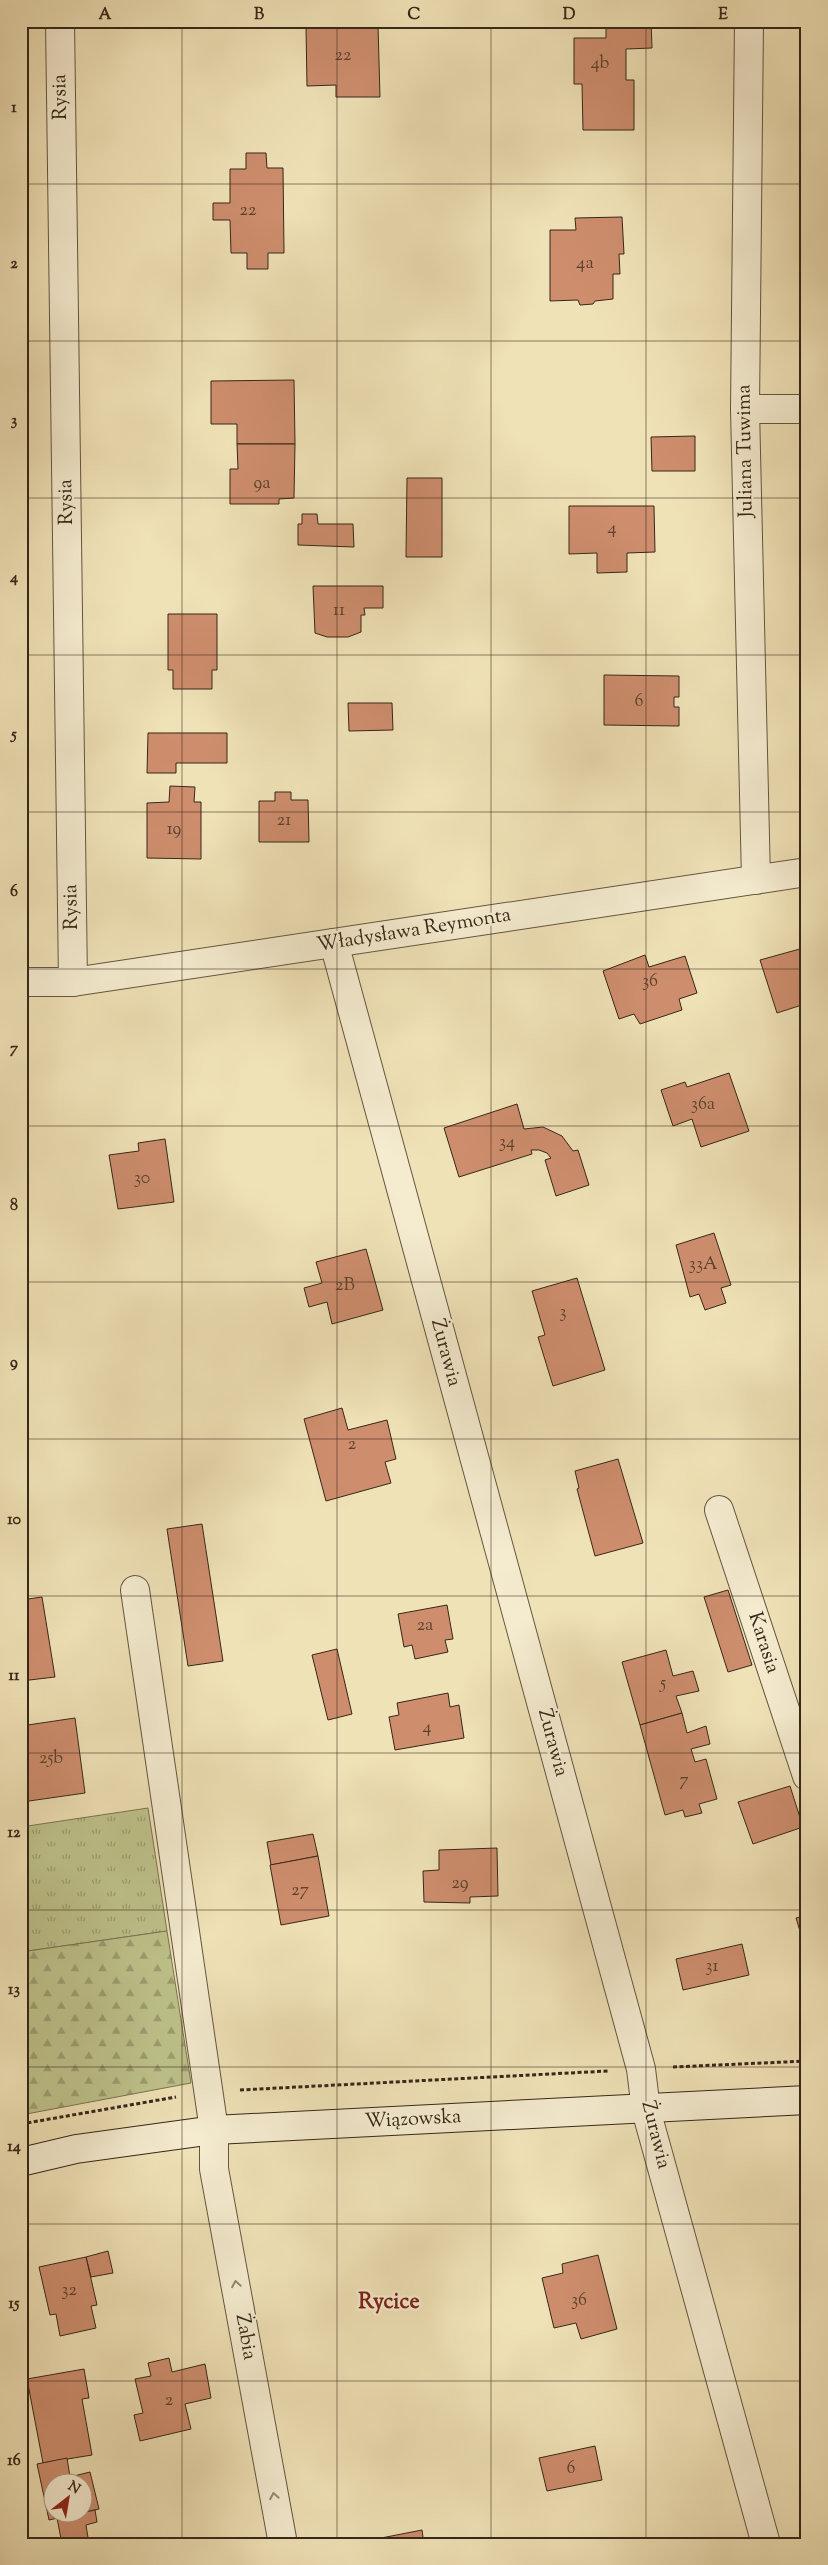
<svg xmlns="http://www.w3.org/2000/svg" width="828" height="2565" viewBox="0 0 828 2565" font-family="'Sorts Mill Goudy',serif">
<defs>
<pattern id="grass-tufts" width="24" height="20" patternUnits="userSpaceOnUse" patternTransform="scale(1.25)"><rect width="24" height="20" fill="#bec28b"/><path d="M3 7l-1-3M5 7V3M7 7l1-3M15 17l-1-3M17 17v-4M19 17l1-3" fill="none" stroke="#9b9e71"/></pattern>
<pattern id="forest-firs" width="22" height="20" patternUnits="userSpaceOnUse" patternTransform="scale(1.25)"><rect width="22" height="20" fill="#bec28b"/><path d="M5 1l3.5 6h-7zM16 11l3.5 6h-7z" fill="#9b9e71"/></pattern>
</defs>
<rect width="100%" height="100%" fill="#f0e2b7"/>
<filter id="stains"><feTurbulence type="fractalNoise" baseFrequency=".004" numOctaves="4"/><feColorMatrix values="0 0 0 0 .2 0 0 0 0 .09 0 0 0 0 .02 0 0 0 .5 -.17"/></filter>
<radialGradient id="worn" r=".72"><stop offset=".6" stop-color="#630" stop-opacity="0"/><stop offset="1" stop-color="#630" stop-opacity=".3"/></radialGradient>
<polygon fill="url(#grass-tufts)" stroke="#7a7452" points="148,1808 167,1931 21,1952 21,1827"/>
<polygon fill="url(#forest-firs)" stroke="#7a7452" points="167,1931 191,2083 21,2115 21,1952"/>
<g fill="#ce8e6e" stroke="#362719" fill-rule="evenodd">
<polygon points="606,21 651,21 652,48 626,49 626,80 634,80 634,130 583,130 582,84 574,84 574,38 606,38"/>
<polygon points="378,25 380,97 336,97 336,85 307,86 306,27"/>
<polygon points="246,153 266,153 267,168 283,168 284,253 268,253 268,269 247,269 247,253 231,253 230,220 213,220 213,203 230,203 230,169 246,169"/>
<polygon points="622,217 624,254 619,254 620,274 613,274 613,299 595,301 593,304 580,305 578,300 550,301 550,230 576,230 575,218"/>
<polygon points="294,380 295,444 237,444 237,424 211,424 211,381"/>
<polygon points="695,436 695,471 652,471 651,437"/>
<polygon points="237,444 295,444 294,498 279,499 279,504 230,504 230,469 238,469"/>
<polygon points="407,478 442,478 442,557 406,557"/>
<polygon points="569,506 654,506 655,552 627,553 627,572 597,573 597,553 569,554"/>
<polygon points="302,514 317,514 318,524 353,524 354,547 298,545 298,524 302,524"/>
<polygon points="313,586 383,586 383,608 364,608 365,615 361,615 361,632 348,637 327,637 315,633"/>
<polygon points="168,614 217,614 217,670 212,670 212,689 173,689 173,670 168,670"/>
<polygon points="604,675 679,676 679,697 674,697 674,707 679,707 679,726 604,725"/>
<polygon points="348,703 392,703 393,730 349,731"/>
<polygon points="148,733 227,733 227,763 176,763 176,773 147,773"/>
<polygon points="170,786 195,787 194,802 201,802 201,859 147,858 147,803 169,802"/>
<polygon points="275,792 291,792 291,800 308,800 309,842 259,842 259,801 275,801"/>
<polygon points="807,947 807,1021 805,1004 777,1013 760,960"/>
<polygon points="645,955 649,967 685,956 697,993 679,999 682,1010 640,1024 634,1014 619,1019 603,971"/>
<polygon points="729,1073 749,1131 701,1147 692,1119 673,1126 661,1090 685,1082 687,1087"/>
<polygon points="517,1104 524,1129 543,1127 562,1136 573,1151 578,1150 589,1185 556,1196 545,1160 551,1158 547,1153 539,1150 531,1150 532,1154 459,1177 444,1128"/>
<polygon points="165,1139 174,1202 118,1209 109,1155 139,1151 138,1143"/>
<polygon points="714,1233 731,1285 721,1288 726,1303 705,1310 699,1294 690,1297 676,1245"/>
<polygon points="366,1249 383,1310 332,1324 327,1302 309,1307 304,1288 322,1283 316,1262"/>
<polygon points="577,1278 605,1370 553,1386 538,1337 545,1335 532,1291"/>
<polygon points="342,1408 348,1430 387,1420 396,1459 385,1462 391,1483 326,1501 304,1419"/>
<polygon points="618,1459 643,1543 595,1556 577,1489 579,1488 575,1471"/>
<polygon points="202,1524 223,1661 188,1666 167,1529"/>
<polygon points="728,1590 752,1665 728,1672 704,1597"/>
<polygon points="42,1597 55,1677 21,1681 21,1600"/>
<polygon points="447,1605 453,1639 445,1640 448,1652 415,1659 412,1645 404,1647 398,1614"/>
<polygon points="337,1649 352,1714 328,1720 312,1655"/>
<polygon points="666,1650 673,1676 693,1671 699,1691 676,1696 682,1713 640,1725 622,1662"/>
<polygon points="448,1693 450,1707 459,1705 464,1738 395,1750 389,1717 399,1715 397,1703"/>
<polygon points="682,1713 687,1733 706,1726 710,1744 691,1749 695,1762 706,1759 717,1799 699,1804 702,1813 685,1817 683,1810 665,1815 640,1725"/>
<polygon points="75,1718 85,1793 22,1802 21,1726"/>
<polygon points="790,1786 803,1827 753,1844 738,1802"/>
<polygon points="313,1834 318,1856 271,1865 267,1842"/>
<polygon points="497,1848 498,1896 470,1897 470,1903 424,1902 423,1871 439,1870 439,1850"/>
<polygon points="318,1856 329,1916 281,1925 270,1865"/>
<polygon points="807,1915 807,1940 803,1941 796,1918"/>
<polygon points="742,1944 749,1975 683,1990 676,1959"/>
<polygon points="108,2251 113,2273 91,2277 86,2257"/>
<polygon points="598,2255 617,2329 581,2339 576,2323 554,2328 542,2278 563,2273 562,2264"/>
<polygon points="86,2257 97,2305 91,2306 96,2328 60,2336 56,2314 50,2315 39,2267"/>
<polygon points="169,2358 172,2372 205,2364 211,2398 185,2404 191,2429 140,2441 134,2415 143,2413 135,2379 151,2376 148,2363"/>
<polygon points="84,2369 89,2398 82,2399 92,2455 43,2463 27,2379"/>
<polygon points="595,2446 602,2480 547,2491 539,2458"/>
<path d="M 67,2458 L 70,2477 L 90,2472 L 99,2509 L 49,2520 L 37,2464 ZM 52,2482 L 82,2482 L 82,2512 L 52,2512 Z"/>
<polygon points="95,2510 97,2522 86,2525 89,2544 62,2544 57,2518"/>
<polygon points="422,2530 424,2544 372,2544 371,2540"/>
</g>
<g fill="none" stroke-linecap="round" stroke-linejoin="round">
<defs>
<g id="minor">
<polyline points="60,21 73,982"/>
<polyline points="749,21 745,409 756,880"/>
<polyline points="745,409 807,409"/>
<polyline points="334,943 641,2069 646,2110 766,2544"/>
<polyline points="21,982 73,982 807,872"/>
<polyline points="719,1510 807,1776"/>
<polyline points="135,1590 214,2130 214,2169 283,2544"/>
</g>
<polyline id="secondary" points="21,2162 76,2149 214,2130 807,2100"/>
</defs>
<use href="#minor" stroke="#645640" stroke-width="30"/>
<use href="#secondary" stroke="#362719" stroke-width="30"/>
<g stroke="#362719" stroke-width="3" stroke-dasharray="4 2.5" stroke-linecap="butt">
<polyline points="673,2067 807,2061"/>
<polyline points="240,2090 608,2071"/>
<polyline points="21,2124 176,2097"/>
</g>
<use href="#minor" stroke="#f5ecd0" stroke-width="28"/>
<use href="#secondary" stroke="#f5ecd0" stroke-width="28"/>
</g>
<defs><path id="oneway-chevron" d="M-2-3.5L2.5 0L-2 3.5" fill="none" stroke-width="1.6" stroke-linecap="round" stroke-linejoin="round" transform="scale(1.25)"/></defs>
<g stroke="#968a74">
<use href="#oneway-chevron" transform="translate(236 2284) rotate(-100)"/>
<use href="#oneway-chevron" transform="translate(274 2496) rotate(-100)"/>
</g>
<path fill="none" stroke="#362719" stroke-width="1" stroke-opacity="0.55" d="M 182,21 L 182,2544M 337,21 L 337,2544M 491,21 L 491,2544M 646,21 L 646,2544M 21,184 L 807,184M 21,341 L 807,341M 21,498 L 807,498M 21,655 L 807,655M 21,812 L 807,812M 21,969 L 807,969M 21,1126 L 807,1126M 21,1282 L 807,1282M 21,1439 L 807,1439M 21,1596 L 807,1596M 21,1753 L 807,1753M 21,1910 L 807,1910M 21,2067 L 807,2067M 21,2224 L 807,2224M 21,2381 L 807,2381"/>
<g text-anchor="middle" dominant-baseline="central" stroke-width="4.5" stroke-linejoin="round" paint-order="stroke">
<g font-size="18" fill="#5c412e">
<text x="343" y="56">22</text>
<text x="600" y="64">4b</text>
<text x="248" y="211">22</text>
<text x="585" y="264">4a</text>
<text x="262" y="484">9a</text>
<text x="612" y="529">4</text>
<text x="339" y="611">11</text>
<text x="639" y="702">6</text>
<text x="284" y="821">21</text>
<text x="174" y="830">19</text>
<text x="650" y="982">36</text>
<text x="703" y="1105">36a</text>
<text x="507" y="1143">34</text>
<text x="142" y="1179">30</text>
<text x="703" y="1265">33A</text>
<text x="345" y="1286">2B</text>
<text x="563" y="1313">3</text>
<text x="352" y="1445">2</text>
<text x="425" y="1626">2a</text>
<text x="663" y="1684">5</text>
<text x="427" y="1728">4</text>
<text x="51" y="1759">25b</text>
<text x="684" y="1781">7</text>
<text x="460" y="1884">29</text>
<text x="300" y="1891">27</text>
<text x="712" y="1967">31</text>
<text x="69" y="2291">32</text>
<text x="579" y="2301">36</text>
<text x="169" y="2401">2</text>
<text x="571" y="2469">6</text>
</g>
<g font-size="20" fill="#362719" stroke="#f5ecd0">
<text transform="translate(61 97) rotate(-91)">Rysia</text>
<text transform="translate(746 451) rotate(-91)">Juliana Tuwima</text>
<text transform="translate(67 502) rotate(-91)">Rysia</text>
<text transform="translate(72 907) rotate(-91)">Rysia</text>
<text transform="translate(414 931) rotate(-9)">Władysława Reymonta</text>
<text transform="translate(445 1353) rotate(75)">Żurawia</text>
<text transform="translate(763 1643) rotate(72)">Karasia</text>
<text transform="translate(552 1743) rotate(75)">Żurawia</text>
<text transform="translate(413 2120) rotate(-3)">Wiązowska</text>
<text transform="translate(655 2135) rotate(76)">Żurawia</text>
<text transform="translate(245 2337) rotate(80)">Żabia</text>
</g>
<g font-size="22" font-weight="bold" fill="#7a1f14" stroke="#f5ecd0">
<text x="389" y="2303">Rycice</text>
</g>
</g>
<rect width="828" height="2565" fill="none" stroke="#f0e2b7" stroke-width="55"/>
<g transform="translate(68 2498) rotate(31)"><circle r="24" fill="#f5ecd0" stroke="#a99d87"/>
<path d="M0-4L9 19L0 12L-9 19Z" fill="#8f2418"/>
<text y="-8" font-size="14" font-weight="bold" text-anchor="middle" fill="#362719">N</text>
</g>
<rect x="28" y="28" width="772" height="2510" fill="none" stroke="#362719" stroke-width="2"/>
<g font-size="16" text-anchor="middle" font-weight="bold" fill="#362719">
<text x="105" y="19">A</text>
<text x="259" y="19">B</text>
<text x="414" y="19">C</text>
<text x="569" y="19">D</text>
<text x="723" y="19">E</text>
<text x="14" y="112">1</text>
<text x="14" y="268">2</text>
<text x="14" y="425">3</text>
<text x="14" y="582">4</text>
<text x="14" y="739">5</text>
<text x="14" y="896">6</text>
<text x="14" y="1053">7</text>
<text x="14" y="1210">8</text>
<text x="14" y="1367">9</text>
<text x="14" y="1524">10</text>
<text x="14" y="1680">11</text>
<text x="14" y="1837">12</text>
<text x="14" y="1994">13</text>
<text x="14" y="2151">14</text>
<text x="14" y="2308">15</text>
<text x="14" y="2465">16</text>
</g>
<rect width="100%" height="100%" filter="url(#stains)"/>
<rect width="100%" height="100%" fill="url(#worn)"/>
</svg>
